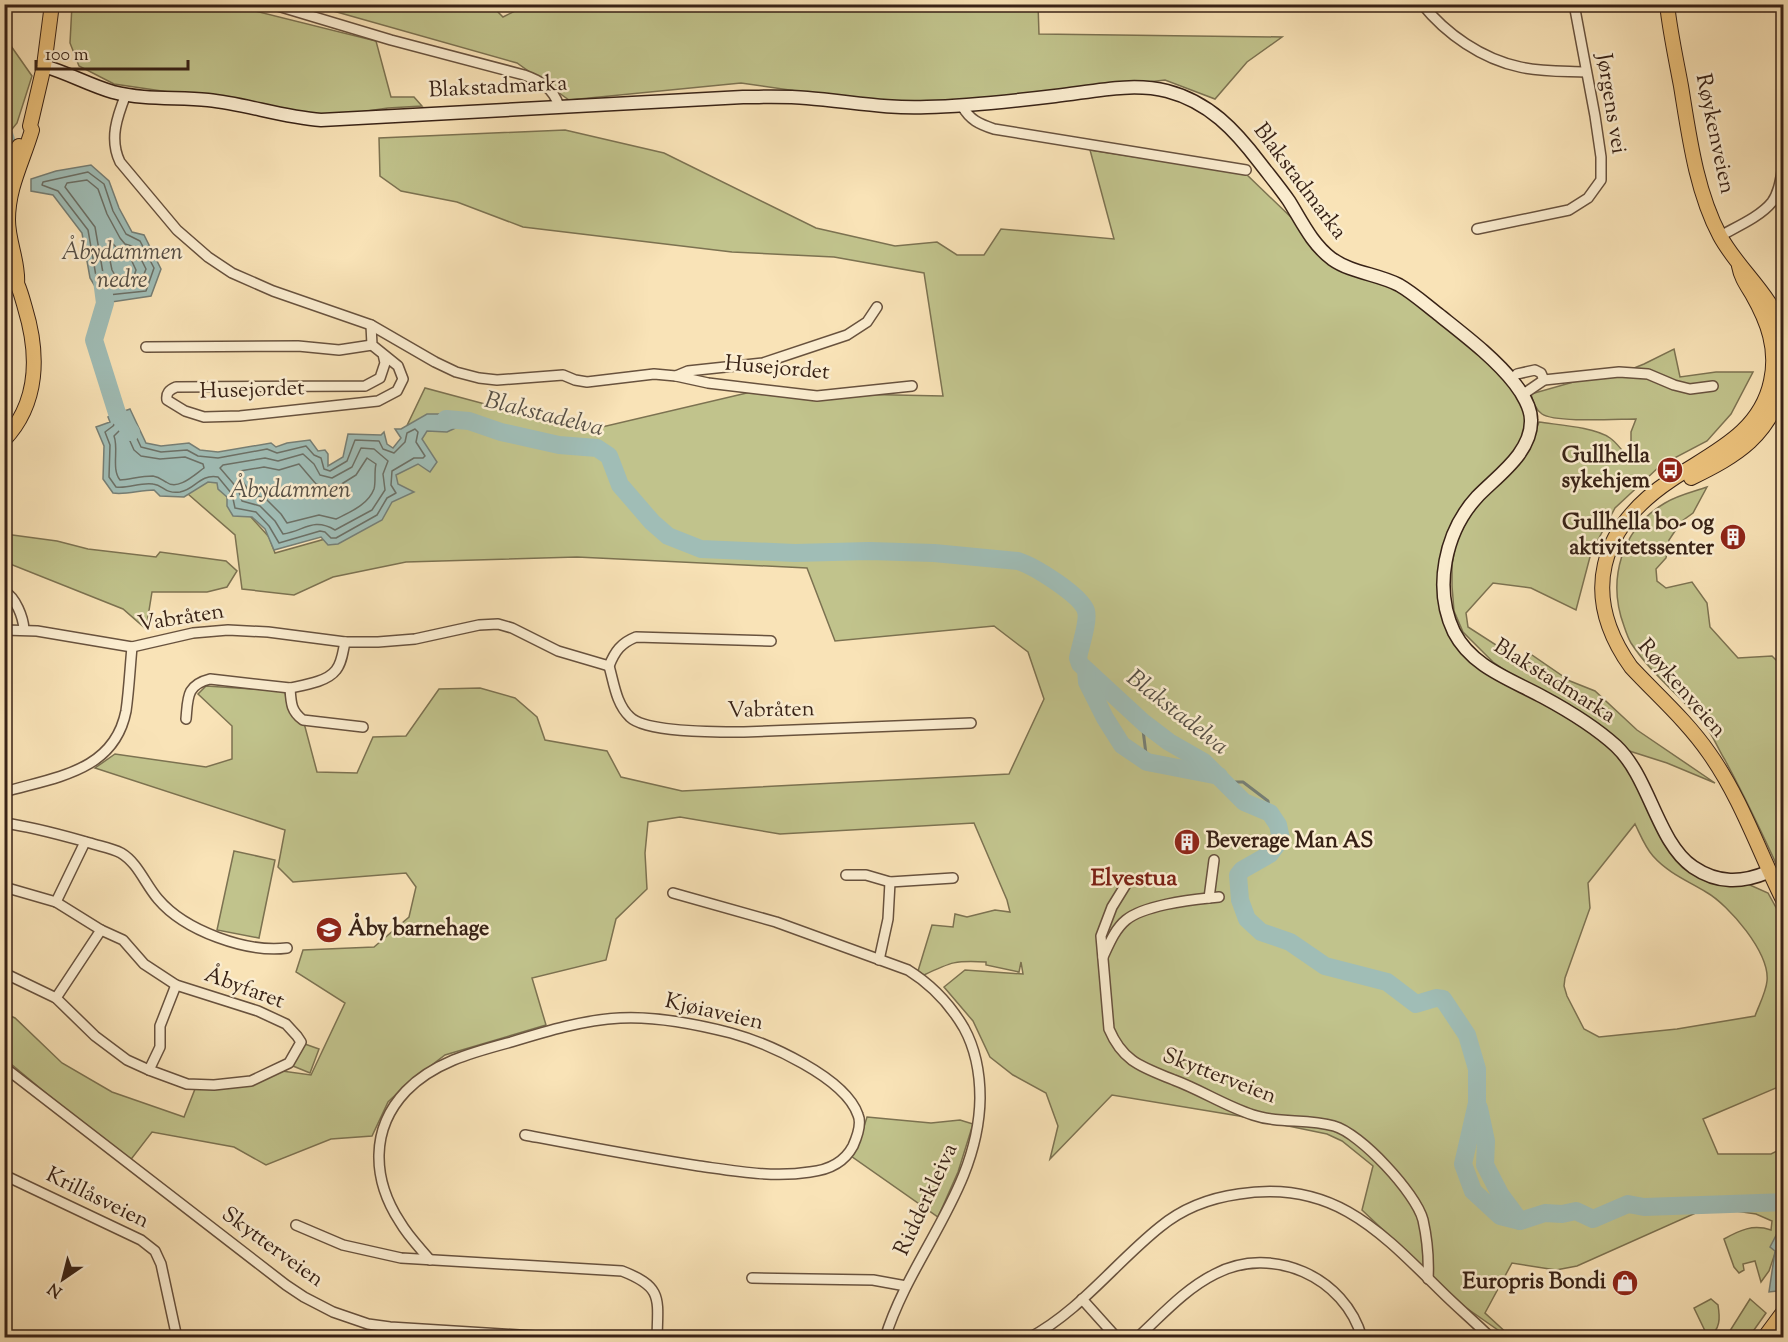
<svg xmlns="http://www.w3.org/2000/svg" width="1788" height="1342" viewBox="0 0 1788 1342" font-family="'Sorts Mill Goudy',serif">
<rect width="100%" height="100%" fill="#f9e3b7"/>
<filter id="stains"><feTurbulence type="fractalNoise" baseFrequency=".00333" numOctaves="4"/><feColorMatrix values="0 0 0 0 .2 0 0 0 0 .09 0 0 0 0 .02 0 0 0 .5 -.17"/></filter>
<radialGradient id="worn" r=".72"><stop offset=".6" stop-color="#630" stop-opacity="0"/><stop offset="1" stop-color="#630" stop-opacity=".3"/></radialGradient>
<g fill="#c1c38c" stroke="#7c7251" stroke-width="1.5" fill-rule="evenodd">
<polygon points="529,4 1038,4 1039,34 1282,37 1247,62 1215,99 1165,80 978,102 872,102 741,83 569,100 517,63 312,5 491,5 503,17"/>
<polygon points="72,5 231,5 376,41 391,97 414,97 422,106 388,108 332,116 114,84 79,66 70,43"/>
<polygon points="4,36 32,76 17,123 5,138"/>
<path d="M 565,130 L 664,153 L 816,228 L 895,246 L 937,242 L 957,255 L 984,255 L 1001,229 L 1114,239 L 1090,150 L 1246,174 L 1324,249 L 1418,299 L 1464,336 L 1529,403 L 1522,445 L 1450,538 L 1445,600 L 1459,635 L 1475,652 L 1582,722 L 1615,752 L 1642,784 L 1677,851 L 1693,867 L 1741,881 L 1768,893 L 1783,920 L 1783,1085 L 1703,1119 L 1718,1154 L 1771,1154 L 1783,1148 L 1783,1230 L 1769,1271 L 1761,1282 L 1755,1261 L 1743,1264 L 1744,1270 L 1739,1273 L 1734,1267 L 1724,1239 C 1740,1230 1753,1224 1771,1230 L 1772,1221 L 1756,1214 L 1709,1207 L 1577,1266 L 1556,1270 L 1512,1263 L 1485,1313 L 1511,1337 L 1508,1337 L 1465,1307 L 1362,1210 L 1373,1166 L 1342,1141 L 1327,1134 L 1239,1116 L 1112,1095 L 1050,1159 L 1058,1126 L 1046,1093 L 1013,1075 L 990,1057 L 973,1021 L 944,987 L 965,970 L 1023,974 L 1021,962 L 1019,972 L 986,965 L 986,962 C 956,960 951,962 924,975 L 918,971 L 932,925 L 953,927 L 955,914 L 967,917 L 995,910 L 1010,912 L 1007,900 L 974,823 L 780,834 L 680,817 L 648,822 L 645,853 L 647,889 L 616,919 L 606,960 L 532,978 L 546,1025 L 445,1055 L 407,1084 L 388,1102 L 372,1136 L 331,1139 L 266,1165 L 234,1147 L 152,1132 L 129,1162 L 5,1059 L 4,1013 L 15,1018 L 62,1063 L 112,1092 L 184,1117 L 195,1089 L 252,1084 L 282,1071 L 311,1075 L 345,1003 L 296,972 L 303,950 L 374,947 L 409,917 L 416,887 L 406,873 L 293,882 L 278,867 L 285,830 L 95,768 L 115,754 L 206,767 L 232,759 L 232,726 L 198,694 L 206,686 L 285,691 C 287,708 288,716 304,723 L 317,772 L 357,773 L 373,737 L 406,736 L 439,689 L 480,688 L 515,698 L 537,717 L 545,740 L 607,751 L 621,777 L 682,791 L 1009,774 L 1044,699 L 1028,652 L 994,626 L 835,641 L 807,568 L 577,557 L 406,562 L 333,577 L 294,595 L 242,589 L 235,535 L 188,494 L 210,472 L 269,537 L 275,553 L 357,530 L 425,388 L 585,431 L 751,392 L 943,396 L 924,273 L 834,257 L 732,252 L 523,227 L 457,202 L 401,191 L 380,176 L 379,138 ZM 1635,824 C 1640,834 1645,847 1653,856 C 1668,873 1688,881 1706,892 C 1729,905 1770,953 1767,981 C 1766,992 1759,1005 1755,1016 L 1677,1029 L 1599,1037 L 1584,1029 L 1567,996 L 1564,986 L 1565,978 L 1590,908 L 1588,883 Z"/>
<path d="M 1674,349 L 1680,377 L 1716,372 L 1753,372 L 1731,414 L 1707,441 L 1661,465 L 1615,508 L 1591,553 L 1576,610 L 1531,588 L 1493,583 L 1466,613 L 1468,627 L 1507,652 L 1506,654 L 1510,657 L 1513,653 L 1524,659 L 1529,653 L 1570,681 L 1595,691 L 1637,730 L 1715,783 L 1667,763 L 1620,748 L 1493,662 L 1463,632 L 1454,611 L 1452,586 L 1452,565 L 1456,542 L 1471,513 L 1530,446 L 1539,422 C 1558,425 1594,427 1610,438 C 1619,444 1622,453 1631,458 L 1631,432 L 1636,419 C 1618,419 1555,423 1542,414 C 1535,409 1533,402 1531,394 L 1584,379 L 1612,377 L 1644,364 Z"/>
<path d="M 1707,487 L 1693,513 L 1682,521 L 1673,534 L 1669,540 L 1666,558 L 1656,569 L 1657,581 L 1666,588 L 1692,582 L 1707,603 L 1710,627 L 1738,658 L 1772,656 L 1783,667 L 1784,701 L 1782,709 L 1784,711 L 1783,879 C 1765,839 1746,799 1725,760 C 1718,749 1713,735 1704,724 C 1681,696 1651,674 1631,643 C 1628,638 1626,632 1624,626 C 1607,580 1621,529 1665,503 C 1678,495 1693,492 1707,487 Z"/>
<polygon points="5,534 57,541 88,549 156,557 160,552 226,561 237,571 227,587 207,592 152,592 146,629 123,609 5,562"/>
<polygon points="234,851 275,860 259,938 217,930"/>
<polygon points="302,1043 319,1049 310,1073 293,1066"/>
<polygon points="867,1117 931,1123 960,1120 973,1124 958,1172 938,1217 851,1156 858,1146"/>
<path d="M 1711,1299 L 1718,1305 C 1720,1317 1721,1330 1708,1337 L 1694,1308 Z"/>
<polygon points="1750,1299 1766,1313 1749,1337 1720,1337 1722,1334 1728,1334"/>
</g>
<g fill="#a0bdb6" stroke="#767f76" stroke-width="1.5">
<polygon points="91,165 109,181 119,208 132,232 144,235 161,269 151,296 105,303 90,278 82,233 53,195 31,191 31,179 56,171"/>
<path d="M 130,409 L 146,443 L 161,446 L 189,443 L 200,450 L 218,452 L 271,443 L 276,447 L 287,443 L 310,440 L 318,451 L 325,450 L 328,454 L 328,466 L 343,457 L 348,434 L 381,435 L 384,432 L 387,444 L 393,448 L 401,438 L 395,429 L 401,429 L 427,414 L 460,414 L 472,426 L 462,425 L 447,432 L 427,431 L 422,439 L 437,462 L 430,472 L 418,464 L 396,475 L 398,484 L 414,492 L 392,502 L 382,520 L 338,544 L 328,545 L 321,537 L 274,550 L 265,529 L 252,517 L 233,516 L 227,506 L 227,497 L 218,489 L 217,483 L 208,482 L 184,497 L 160,496 L 154,490 C 140,490 126,495 113,493 L 103,479 L 104,446 L 96,427 L 110,422 L 108,417 Z"/>
<polygon points="1783,1222 1783,1281 1777,1291 1769,1292 1775,1251 1770,1247"/>
</g>
<g fill="none" stroke-linecap="round" stroke-linejoin="round">
<g stroke="#6c7066" stroke-width="1.5">
<polygon points="88,172 104,184 113,211 126,234 140,241 154,268 146,291 108,295 96,276 88,230 58,191 42,185 43,182"/>
<polygon points="87,180 98,189 107,214 120,238 125,244 135,247 146,269 140,284 113,288 103,273 95,227 65,187 67,183"/>
<polygon points="109,243 112,243 119,250 129,255 136,270 134,276 116,277 112,270 107,246"/>
<path d="M 127,417 L 141,447 L 161,452 L 187,450 L 198,456 L 218,458 L 267,449 L 277,453 L 306,446 L 314,455 L 321,458 L 324,469 L 330,471 L 347,461 L 355,440 L 379,441 L 383,449 L 394,453 L 405,442 L 407,433 L 415,429 L 418,432 L 416,442 L 425,456 L 423,458 L 414,458 L 392,471 L 391,485 L 396,493 L 387,498 L 377,515 L 336,538 L 331,538 L 325,532 L 320,531 L 279,543 L 269,526 L 256,512 L 235,508 L 232,494 L 218,477 C 199,474 196,489 180,492 C 164,494 164,485 153,484 C 140,482 128,489 116,487 L 109,477 L 110,445 L 105,432 L 113,426 L 117,420 Z"/>
<path d="M 121,429 L 125,430 L 134,450 L 141,456 L 160,459 L 185,457 L 203,464 L 204,468 C 194,475 178,491 166,482 C 161,479 159,477 153,476 C 141,476 131,479 120,480 C 111,469 119,449 114,436 Z"/>
<path d="M 361,448 L 374,449 L 388,461 L 383,474 L 385,490 L 372,510 L 335,530 C 313,517 304,531 283,534 L 275,521 L 260,506 L 242,501 L 238,489 L 220,468 L 223,465 L 265,458 L 278,461 L 303,454 L 314,464 L 320,475 L 332,478 L 352,467 Z"/>
<path d="M 367,458 L 376,464 C 374,472 376,482 374,489 C 368,505 350,512 336,519 L 319,515 L 287,523 L 281,514 L 266,499 L 250,493 L 238,474 L 240,471 L 264,467 L 279,470 L 299,464 L 316,484 L 332,487 L 340,485 L 356,475 Z"/>
</g>
<g stroke="#767f76" stroke-width="3">
<polyline points="1142,722 1147,762"/>
<polyline points="1227,782 1243,782 1268,801 1270,813"/>
</g>
<g stroke="#a0bdb6" stroke-width="18">
<polyline points="4,134 6,140"/>
<polyline points="102,280 105,303 94,340 117,413 131,432"/>
<path d="M 446,419 L 469,421 L 501,432 L 559,445 L 597,448 L 609,456 L 620,485 L 652,522 L 668,536 L 701,549 L 795,553 L 869,551 L 934,553 L 1018,561 C 1034,566 1081,595 1086,611 C 1089,621 1080,647 1078,658 L 1080,664 L 1144,723 L 1169,742 L 1204,762 L 1244,802 L 1270,813 L 1278,825 L 1281,839 L 1270,854 L 1242,870 L 1238,875 L 1240,900 L 1247,919 L 1261,932 L 1290,942 L 1325,966 L 1387,982 L 1416,1004 L 1436,998 L 1443,999 L 1467,1035 L 1477,1069 L 1477,1103 L 1463,1164 L 1473,1191 L 1500,1216 L 1520,1221 L 1545,1213 L 1562,1214 L 1576,1211 L 1593,1219 L 1628,1204 L 1644,1207 L 1784,1202"/>
<polyline points="1086,670 1087,682 1105,718 1122,745 1147,762 1219,776"/>
<polyline points="1479,1108 1486,1141 1485,1165 1500,1194 1520,1221"/>
</g>
<defs>
<g id="street">
<path d="M 271,4 L 391,40 L 524,75 C 541,81 553,88 559,106"/>
<path d="M 1422,4 C 1446,34 1482,59 1520,67 C 1542,72 1564,71 1586,72"/>
<path d="M 126,94 C 117,117 109,139 120,162 L 177,230 L 208,257 L 232,273 L 273,291 L 371,325 L 435,362 L 456,372 L 479,378 L 497,380 L 563,375 L 575,380 L 587,382 L 654,374 L 676,376 L 688,371 L 763,363 L 847,335 L 867,322 L 877,307"/>
<path d="M 962,106 C 970,120 979,124 994,129 L 1246,170"/>
<polyline points="1477,229 1569,210 1588,198 1601,180 1601,157 1595,116 1574,4"/>
<path d="M 1720,236 C 1736,227 1760,217 1772,202 C 1780,191 1781,175 1784,161"/>
<path d="M 371,325 L 372,345 L 398,366 L 403,379 L 397,391 L 378,401 L 240,416 L 204,417 L 185,411 L 167,400 C 166,393 169,390 176,387 L 365,386 L 380,378 L 385,363 L 383,354"/>
<polyline points="146,347 298,346 339,350 372,345"/>
<polyline points="1517,374 1535,370 1541,373 1544,380"/>
<polyline points="676,376 708,383 817,396 912,386"/>
<polyline points="1522,395 1544,380 1619,372 1648,374 1674,385 1690,389 1713,386"/>
<path d="M 4,591 C 16,598 23,617 24,629"/>
<path d="M 4,630 L 37,631 L 132,647 L 193,633 L 228,630 L 268,632 L 345,642 L 378,642 L 415,639 L 479,625 L 498,624 L 512,628 L 558,651 L 609,666 C 615,651 621,643 636,637 L 771,641"/>
<path d="M 609,666 C 614,683 616,704 630,717 C 646,733 720,732 744,732 L 971,723"/>
<polyline points="1783,669 1784,669"/>
<path d="M 290,688 C 291,703 291,711 303,720 L 363,727"/>
<path d="M 186,719 C 188,698 186,685 210,679 L 290,688 C 304,685 327,682 336,670 C 342,663 343,651 345,642"/>
<path d="M 4,792 C 55,777 114,772 126,711 C 129,690 130,668 132,647"/>
<path d="M 4,823 C 34,827 61,835 90,843 C 99,846 112,848 121,853 C 138,863 145,884 158,899 C 185,931 247,953 287,948"/>
<polyline points="1214,860 1209,898 1219,897"/>
<polyline points="846,875 866,875 890,882 953,878"/>
<path d="M 1128,881 L 1112,907 L 1101,936 L 1109,1029 C 1123,1062 1142,1067 1174,1080 C 1201,1090 1225,1106 1253,1115 C 1279,1124 1307,1118 1334,1126 C 1360,1133 1416,1193 1423,1220 C 1427,1238 1429,1260 1428,1279"/>
<polyline points="4,887 56,902 101,930 123,940 144,964 176,985 258,1011 286,1024 297,1036 301,1042 289,1063 251,1081 214,1085 187,1084 149,1070 127,1060 95,1036 56,998 4,973"/>
<path d="M 673,893 L 776,922 L 908,970 C 932,985 950,1004 964,1028 C 976,1050 980,1073 980,1098 C 979,1189 911,1254 885,1338"/>
<polyline points="56,902 85,842"/>
<path d="M 1103,957 C 1109,944 1115,929 1126,920 C 1143,906 1187,900 1209,898"/>
<polyline points="879,960 888,919 890,882"/>
<polyline points="56,998 101,930"/>
<polyline points="4,1067 286,1285 304,1297 333,1312 368,1324 390,1327 566,1338"/>
<polyline points="149,1070 160,1047 160,1026 176,985"/>
<polyline points="4,1175 141,1240 155,1251 161,1264 177,1338"/>
<path d="M 296,1225 L 343,1245 L 401,1258 L 622,1271 C 663,1287 658,1298 657,1338"/>
<path d="M 430,1260 C 420,1248 408,1236 400,1222 C 372,1179 370,1129 406,1091 C 434,1062 474,1052 511,1042 C 547,1031 583,1020 620,1018 C 656,1016 696,1024 731,1033 C 767,1043 845,1077 858,1115 C 862,1124 857,1137 853,1146 C 844,1163 828,1170 810,1172 C 773,1178 735,1171 699,1166 C 640,1157 583,1146 525,1135"/>
<polyline points="752,1278 873,1280 906,1286"/>
<polyline points="1082,1299 1117,1338"/>
<path d="M 1029,1338 C 1080,1311 1116,1262 1160,1227 C 1183,1208 1210,1198 1239,1194 C 1333,1179 1380,1231 1441,1291 C 1457,1307 1475,1322 1491,1338"/>
<path d="M 1137,1338 C 1162,1315 1185,1289 1215,1274 C 1272,1244 1345,1277 1362,1338"/>
</g>
<path id="secondary" d="M 44,66 C 68,73 89,85 113,92 C 144,100 176,97 208,100 C 246,104 282,117 321,120 L 743,97 C 764,97 786,96 807,98 C 847,101 887,109 927,107 C 970,106 1013,101 1055,96 C 1091,92 1131,82 1167,91 C 1209,102 1235,130 1260,163 C 1270,176 1280,188 1289,201 C 1302,222 1312,244 1332,259 C 1352,273 1378,274 1399,285 C 1413,293 1425,304 1438,314 C 1463,334 1495,358 1515,384 C 1522,393 1531,408 1531,420 C 1532,453 1497,476 1477,497 C 1445,532 1433,588 1454,632 C 1472,667 1510,679 1543,697 C 1569,711 1594,726 1616,746 C 1650,778 1657,842 1693,867 C 1718,884 1742,883 1768,872"/>
<g id="primary">
<path d="M 1667,4 C 1670,32 1676,59 1681,86 C 1689,135 1696,191 1720,236 C 1739,271 1773,295 1784,335"/>
<polyline points="4,172 19,146"/>
<path d="M 4,262 C 6,266 7,271 9,275 C 12,279 16,282 18,286 C 21,293 23,301 25,308 C 39,354 39,403 4,440"/>
<path d="M 1739,266 C 1741,277 1746,284 1752,294 C 1768,322 1778,349 1771,381 C 1760,434 1711,453 1671,480 C 1599,528 1580,595 1631,667 C 1657,695 1687,721 1709,753 C 1741,798 1759,852 1784,902"/>
<path d="M 17,284 C 19,263 8,242 8,220 C 8,187 23,161 32,130 L 30,126 L 44,66 L 52,4"/>
<path d="M 1691,478 C 1738,455 1770,436 1784,382"/>
<polyline points="1764,1338 1784,1311"/>
</g>
</defs>
<use href="#street" stroke="#68523e" stroke-width="12"/>
<use href="#secondary" stroke="#382216" stroke-width="15"/>
<use href="#primary" stroke="#382216" stroke-width="16"/>
<use href="#street" stroke="#fbedd0" stroke-width="9"/>
<use href="#secondary" stroke="#fbedd0" stroke-width="12"/>
<use href="#primary" stroke="#ecc27c" stroke-width="14"/>
</g>
<defs>
<symbol id="bus-disc" viewBox="-11 -11 22 22"><circle r="9.5" fill="#8f2418" stroke="#fbedd0"/><path d="M-5-6H5V4H4V6H2V4H-2V6H-4V4H-5ZM-3.5-4V0h7V-4ZM-3.5 1.2v1.5H-2V1.2ZM2 1.2v1.5H3.5V1.2Z" fill="#fff"/></symbol>
<symbol id="building-disc" viewBox="-11 -11 22 22"><circle r="9.5" fill="#8f2418" stroke="#fbedd0"/><path d="M-4-6H4V6H1V3H-1V6H-4ZM-2.5-4.3h1.7v1.8h-1.7ZM.8-4.3h1.7v1.8H.8ZM-2.5-1h1.7V.8h-1.7ZM.8-1h1.7V.8H.8Z" fill="#fff"/></symbol>
<symbol id="school-disc" viewBox="-11 -11 22 22"><circle r="9.5" fill="#8f2418" stroke="#fbedd0"/><path d="M0-5L7-2L0 1L-7-2ZM-4 1L0 2.5L4 1V4Q0 6-4 4Z" fill="#fff"/></symbol>
<symbol id="shop-disc" viewBox="-11 -11 22 22"><circle r="9.5" fill="#8f2418" stroke="#fbedd0"/><path d="M-5-2.5h2.3a2.7 3.5 0 0 1 5.4 0H5L5.5 6h-11ZM-1.5-2.5h3a1.5 2.3 0 0 0-3 0Z" fill="#fff"/></symbol>
</defs>
<g fill-rule="evenodd">
<use href="#bus-disc" x="1655" y="455" width="30" height="30"/>
<use href="#building-disc" x="1718" y="522" width="30" height="30"/>
<use href="#building-disc" x="1172" y="827" width="30" height="30"/>
<use href="#school-disc" x="314" y="915" width="30" height="30"/>
<use href="#shop-disc" x="1610" y="1268" width="30" height="30"/>
</g>
<g text-anchor="middle" dominant-baseline="central" stroke-width="5" stroke-linejoin="round" paint-order="stroke">
<g font-size="22" fill="#382216" stroke="#fbedd0">
<text transform="translate(498 88) rotate(-3)">Blakstadmarka</text>
<text transform="translate(1610 104) rotate(81)">Jørgens vei</text>
<text transform="translate(1714 134) rotate(78)">Røykenveien</text>
<text transform="translate(1299 182) rotate(53)">Blakstadmarka</text>
<text transform="translate(777 369) rotate(5)">Husejordet</text>
<text transform="translate(252 391) rotate(-2)">Husejordet</text>
<text transform="translate(181 619) rotate(-9)">Vabråten</text>
<text transform="translate(1554 682) rotate(32)">Blakstadmarka</text>
<text transform="translate(1681 689) rotate(49)">Røykenveien</text>
<text transform="translate(771 711) rotate(-1)">Vabråten</text>
<text transform="translate(244 989) rotate(20)">Åbyfaret</text>
<text transform="translate(714 1013) rotate(13)">Kjøiaveien</text>
<text transform="translate(1219 1077) rotate(21)">Skytterveien</text>
<text transform="translate(97 1199) rotate(26)">Krillåsveien</text>
<text transform="translate(927 1200) rotate(-65)">Ridderkleiva</text>
<text transform="translate(272 1248) rotate(36)">Skytterveien</text>
</g>
<g font-size="22" font-weight="bold" fill="#382216" stroke="#fbedd0" text-anchor="end">
<text x="1650" y="457">Gullhella<tspan x="1650" dy="25">sykehjem</tspan></text>
<text x="1714" y="524">Gullhella bo- og<tspan x="1714" dy="25">aktivitetssenter</tspan></text>
<text x="1206" y="842" text-anchor="start">Beverage Man AS</text>
<text x="348" y="930" text-anchor="start">Åby barnehage</text>
<text x="1606" y="1283">Europris Bondi</text>
</g>
<g font-size="24" font-style="italic" fill="#575046" stroke="#fbedd0">
<text x="122" y="253">Åbydammen<tspan x="122" dy="28">nedre</tspan></text>
<text transform="translate(544 415) rotate(14)">Blakstadelva</text>
<text x="290" y="491">Åbydammen</text>
<text transform="translate(1177 713) rotate(38)">Blakstadelva</text>
</g>
<g font-size="24" font-weight="bold" fill="#7a1f14" stroke="#fbedd0">
<text x="1134" y="879">Elvestua</text>
</g>
</g>
<rect width="1788" height="1342" fill="none" stroke="#f9e3b7" stroke-width="24"/>
<rect x="6" y="6" width="1776" height="1330" fill="none" stroke="#382216" stroke-width="3"/>
<rect x="12" y="12" width="1764" height="1318" fill="none" stroke="#382216" stroke-width="1.5"/>
<g transform="translate(63 1279) rotate(215)" stroke="#fbedd0" stroke-width="4.5" paint-order="stroke">
<path d="M0-4.5L10 22L0 15L-10 22Z" fill="#382216"/>
<text y="-9" font-size="16" font-weight="bold" text-anchor="middle" fill="#382216">N</text>
</g>
<path d="M36 60v9h152v-9" fill="none" stroke="#382216" stroke-width="3"/>
<text x="45" y="60" font-size="18" fill="#382216" stroke="#fbedd0" stroke-width="4.5" paint-order="stroke">100 m</text>
<rect width="100%" height="100%" filter="url(#stains)"/>
<rect width="100%" height="100%" fill="url(#worn)"/>
</svg>
